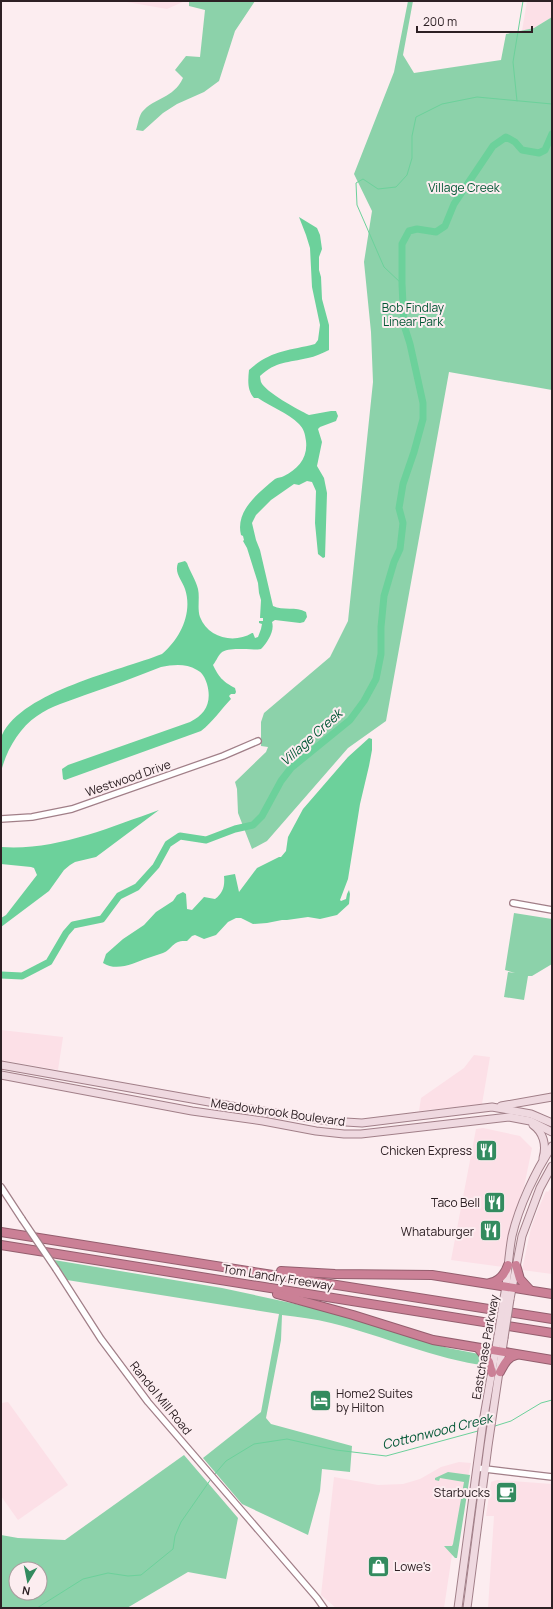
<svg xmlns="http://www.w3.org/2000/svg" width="553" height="1609" viewBox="0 0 553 1609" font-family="Manrope,sans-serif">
<rect width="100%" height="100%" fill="#fcedf0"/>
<g fill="#fce0e7">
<polygon points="121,1 185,1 167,9"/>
<polygon points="527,1 552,1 552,17 534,28 522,31"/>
<polygon points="1,1030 63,1037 58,1070 1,1060"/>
<polygon points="474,1055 490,1057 482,1104 419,1111 421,1098 464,1068"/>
<polygon points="483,1128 520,1136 532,1148 524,1187 514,1214 503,1267 451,1260 476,1129"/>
<polygon points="552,1186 552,1274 522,1270 531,1228 537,1212 546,1191 548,1192"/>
<polygon points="8,1402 68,1485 18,1520 1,1496 1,1403"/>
<polygon points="459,1462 471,1463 453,1548 444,1608 336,1608 321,1595 334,1477 378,1485 403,1484 420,1479 441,1467"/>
<polygon points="497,1480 552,1484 552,1608 488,1608 494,1516 486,1516 491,1482"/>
</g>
<g fill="#8cd2aa" fill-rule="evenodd">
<path d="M 189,1 L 255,1 L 235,31 L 219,81 L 204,92 L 177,104 L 163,113 L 143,131 L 136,130 C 138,124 139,116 142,112 C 155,97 173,99 183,78 L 175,70 L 186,56 L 200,57 L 205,10 L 189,6 Z"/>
<polygon points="408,1 413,1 403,55 414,73 501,60 506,34 534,28 552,17 552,390 449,372 386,721 348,748 267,841 252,849 238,813 237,789 235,782 266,752 268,747 261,746 261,722 264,713 330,657 348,621 373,382 371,332 364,262 372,211 354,174 394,72"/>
<polygon points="514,913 552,919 552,964 532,976 528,976 524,1000 504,997 508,972 515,973 505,970"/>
<path d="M 54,1260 L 222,1288 L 342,1314 L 448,1348 L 479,1354 L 488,1366 C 434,1359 384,1336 331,1323 C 315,1319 298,1317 282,1315 L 281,1340 L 266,1418 L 271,1424 L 352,1446 L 350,1472 L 322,1469 L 320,1491 L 308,1535 L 242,1504 L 203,1458 L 261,1412 L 279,1314 L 67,1280 Z"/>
<path d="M 184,1455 L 238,1518 L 226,1579 L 188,1572 L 127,1608 L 1,1608 L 1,1535 L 18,1538 L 65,1540 ZM 16,1569 L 40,1569 L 40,1593 L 16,1593 Z"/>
<polygon points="448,1472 470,1475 457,1558 455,1558 444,1546 452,1546 453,1544 464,1482 440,1478 439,1481 435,1480 435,1478"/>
</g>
<g fill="#6cd19b">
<path d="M 299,217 L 317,228 L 320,235 L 322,249 L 319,257 L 319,270 L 321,277 L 322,299 L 329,325 L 329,350 C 322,353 315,357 308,358 C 288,363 276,361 260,376 C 260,377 261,382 261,382 C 265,392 299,410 309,415 L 331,411 L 336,411 L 338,416 L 336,421 L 320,427 L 318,429 L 322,442 L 317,466 L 324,478 L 327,493 L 325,557 L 323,558 L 318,554 L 315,523 L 316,491 L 312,482 L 307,481 L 299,485 L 294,484 L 271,500 L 256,515 L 252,523 L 256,540 L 260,550 L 273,606 C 283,611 296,606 306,612 L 307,617 L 304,622 L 300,623 L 275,620 L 272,622 C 275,631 267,643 261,649 C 251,651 229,646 221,653 C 218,656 215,663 213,665 C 219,677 222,681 235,688 L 236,692 L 235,694 L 231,694 L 229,696 L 231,699 C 221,709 213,722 201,731 L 65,780 L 63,779 L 62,769 L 68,765 L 190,722 C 206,714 212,702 207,684 C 205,678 203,673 197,670 C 185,663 173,665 161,667 C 136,677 111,686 85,695 C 69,701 51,706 37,716 C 19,728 6,751 1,772 C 1,763 0,743 2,735 C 23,691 119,671 162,654 C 180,639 193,613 185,589 C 182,580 174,573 178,563 L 185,561 L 187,563 C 190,572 196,580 198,589 C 200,598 197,608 200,617 C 208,638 234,644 252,633 L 253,633 L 255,638 L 258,637 L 261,629 L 262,624 L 259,623 L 259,621 L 263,621 L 263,618 L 260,618 L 261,600 L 259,593 L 258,583 L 247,548 L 243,541 L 244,540 L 243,536 L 241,535 C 235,511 258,493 275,479 C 278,477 281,478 284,476 C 298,469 308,458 306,441 C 305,434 304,429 299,424 C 288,413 271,407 258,398 L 254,398 C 247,390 248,380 249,370 C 271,350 288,351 315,344 L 318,340 L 320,325 L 312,287 L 310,248 L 306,235 Z"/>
<path d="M 369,738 L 372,739 L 372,750 L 369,766 L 360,804 L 348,879 L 340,900 L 341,901 L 346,899 L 347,894 L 349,890 L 350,894 L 349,904 L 337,915 L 320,919 L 308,917 L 287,920 L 282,920 L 267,923 L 253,924 L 241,918 L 236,918 L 228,922 L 216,935 L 204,939 L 195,935 L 192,936 L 187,941 C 172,940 173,949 163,953 C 158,955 153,956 148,958 C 134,963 117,972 103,963 L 106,954 L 123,939 L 144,925 L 156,912 L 173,901 L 177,895 L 183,892 L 186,894 L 187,909 L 192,910 L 204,897 L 215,899 C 223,893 225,886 224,876 L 235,874 L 239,892 L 257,868 L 279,857 L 281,857 L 286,851 L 288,837 L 303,809 L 348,757 Z"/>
<path d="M 159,810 L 96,857 L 75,862 L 70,865 L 64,870 L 49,891 L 1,927 L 1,918 L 6,915 L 37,875 L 34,868 L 31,867 L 1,864 L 1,847 C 55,851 108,828 159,810 Z"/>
</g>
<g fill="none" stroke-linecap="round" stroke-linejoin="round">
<g stroke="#6cd19b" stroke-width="1">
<polyline points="517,101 513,62 523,1"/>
<polyline points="402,284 384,267 357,205 356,183 363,179 378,189 396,187 407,175 412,158 412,136 416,117 442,104 477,97 552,104"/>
<polyline points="495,1426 511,1421 541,1403 552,1400"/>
<polyline points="214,1475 226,1461 254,1444 287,1439 336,1450 386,1456 478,1431"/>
<polyline points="37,1608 83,1579 108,1573 128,1576 141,1575 173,1549 175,1536 181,1522 211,1479"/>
</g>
<polyline stroke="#6cd19b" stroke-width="7" points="1,975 22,976 49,962 66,933 73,925 102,919 119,896 137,887 156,866 168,844 180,836 206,840 235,829 253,825 262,816 281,781 291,768 350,720 364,701 376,679 381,654 381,627 384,596 394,562 400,549 403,523 399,508 403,484 414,452 423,419 423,403 410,344 404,325 402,284 402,244 409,231 417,229 436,232 445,226 454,204 493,146 506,137 515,142 522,150 539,153 545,150 552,134"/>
<defs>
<g id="tertiary">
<polyline points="1,819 32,817 72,809 223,756 258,741"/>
<polyline points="513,903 552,910"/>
<polyline points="1,1187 22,1219"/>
<polyline points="56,1269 101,1339 148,1402 317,1598 324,1608"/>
<polyline points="477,1468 552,1477"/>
</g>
<g id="secondary">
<polyline points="1,1065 237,1107 329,1121 362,1123 492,1107 531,1114 552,1123"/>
<polyline points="1,1075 192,1111 263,1121 316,1131 344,1134 361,1134 509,1117 530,1121 552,1132"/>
<polyline points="501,1106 552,1097"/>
<path d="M 533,1125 C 543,1132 547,1145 543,1158"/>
<path d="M 504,1298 C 508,1278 508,1257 512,1236 C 519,1206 535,1172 552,1146"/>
<polyline points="510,1299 522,1236 540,1188 552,1166"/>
<polyline points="458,1608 483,1422 498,1336"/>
<polyline points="467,1608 488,1446 504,1338"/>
</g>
<g id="motorway">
<polyline points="1,1232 552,1319"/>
<polyline points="1,1245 552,1333"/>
<polyline points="516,1265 520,1279 530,1290"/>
<polyline points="281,1271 335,1274 432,1275 552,1294"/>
<path d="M 490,1283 C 500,1281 505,1274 508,1265"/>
<polyline points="277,1294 353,1315 433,1340 552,1360"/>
<polyline points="479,1349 489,1362 492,1373"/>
<path d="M 500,1372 C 504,1365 507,1357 516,1355"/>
</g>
</defs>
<use href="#tertiary" stroke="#a17f88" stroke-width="8"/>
<use href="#secondary" stroke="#a17f88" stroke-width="9"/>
<use href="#motorway" stroke="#945e6e" stroke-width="10"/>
<use href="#tertiary" stroke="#fff" stroke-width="5.5"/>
<use href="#secondary" stroke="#efd9e0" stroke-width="7"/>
<use href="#motorway" stroke="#cb8096" stroke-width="8"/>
<defs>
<polyline id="tertiary-bridge" points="22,1219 56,1269"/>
<g id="secondary-bridge">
<polyline points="498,1336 504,1298"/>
<polyline points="504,1338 510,1299"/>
</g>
</defs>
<use href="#tertiary-bridge" stroke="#a17f88" stroke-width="8" stroke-linecap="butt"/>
<use href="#secondary-bridge" stroke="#a17f88" stroke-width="9" stroke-linecap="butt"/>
<use href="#tertiary-bridge" stroke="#fff" stroke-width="5.5"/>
<use href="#secondary-bridge" stroke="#efd9e0" stroke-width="7"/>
</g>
<defs>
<symbol id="restaurant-square" viewBox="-11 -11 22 22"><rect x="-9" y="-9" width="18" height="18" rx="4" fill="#338b5f" stroke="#fcedf0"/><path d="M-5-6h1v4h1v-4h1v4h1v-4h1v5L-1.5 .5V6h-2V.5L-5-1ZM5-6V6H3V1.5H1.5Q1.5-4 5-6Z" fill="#fff"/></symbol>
<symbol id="hotel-square" viewBox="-11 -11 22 22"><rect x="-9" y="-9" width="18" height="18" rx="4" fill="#338b5f" stroke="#fcedf0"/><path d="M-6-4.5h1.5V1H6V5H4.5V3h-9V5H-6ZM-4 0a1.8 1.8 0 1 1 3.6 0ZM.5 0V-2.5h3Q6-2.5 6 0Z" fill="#fff"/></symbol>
<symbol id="cafe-square" viewBox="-11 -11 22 22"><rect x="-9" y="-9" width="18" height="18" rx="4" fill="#338b5f" stroke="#fcedf0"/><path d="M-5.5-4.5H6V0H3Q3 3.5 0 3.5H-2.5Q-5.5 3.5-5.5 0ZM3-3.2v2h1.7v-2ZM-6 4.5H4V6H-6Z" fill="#fff"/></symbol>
<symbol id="shop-square" viewBox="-11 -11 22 22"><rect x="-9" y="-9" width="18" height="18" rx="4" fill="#338b5f" stroke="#fcedf0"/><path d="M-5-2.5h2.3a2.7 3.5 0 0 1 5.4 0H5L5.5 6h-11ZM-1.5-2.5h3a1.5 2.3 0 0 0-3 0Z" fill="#fff"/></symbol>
</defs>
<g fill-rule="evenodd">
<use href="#restaurant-square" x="474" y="1138" width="25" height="25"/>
<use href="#restaurant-square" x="482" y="1190" width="25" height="25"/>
<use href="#restaurant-square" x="478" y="1218" width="25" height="25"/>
<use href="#hotel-square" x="308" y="1388" width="25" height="25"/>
<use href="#cafe-square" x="494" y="1480" width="25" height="25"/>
<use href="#shop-square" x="366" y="1554" width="25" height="25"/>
</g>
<g text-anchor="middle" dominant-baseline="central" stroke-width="4" stroke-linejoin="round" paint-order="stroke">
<g font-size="12" fill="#035735" stroke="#fcedf0">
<text x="464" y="187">Village Creek</text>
<text x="413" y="307">Bob Findlay<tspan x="413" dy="14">Linear Park</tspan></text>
</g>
<g font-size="12" fill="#2d2024" stroke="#fcedf0">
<text transform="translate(128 778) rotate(-19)">Westwood Drive</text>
<text transform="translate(278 1112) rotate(8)">Meadowbrook Boulevard</text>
<text transform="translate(278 1277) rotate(9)">Tom Landry Freeway</text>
<text transform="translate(485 1347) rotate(-80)">Eastchase Parkway</text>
<text transform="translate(161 1398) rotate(51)">Randol Mill Road</text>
</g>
<g font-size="12" fill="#2d2024" stroke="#fcedf0" text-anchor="end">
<text x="472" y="1150">Chicken Express</text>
<text x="480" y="1202">Taco Bell</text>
<text x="474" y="1231">Whataburger</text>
<text x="336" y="1393" text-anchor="start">Home2 Suites<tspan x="336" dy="14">by Hilton</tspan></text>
<text x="490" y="1492">Starbucks</text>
<text x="394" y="1566" text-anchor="start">Lowe's</text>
</g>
<g font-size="13" font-style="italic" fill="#025735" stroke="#fcedf0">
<text transform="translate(311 737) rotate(-42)">Village Creek</text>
<text transform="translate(437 1431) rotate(-14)">Cottonwood Creek</text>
</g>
</g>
<rect width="553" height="1609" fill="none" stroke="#2d2024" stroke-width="4"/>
<g transform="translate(28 1581) rotate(190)"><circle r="19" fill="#fcedf0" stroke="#a99b9e"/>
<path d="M0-3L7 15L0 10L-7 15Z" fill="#338b5f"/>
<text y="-6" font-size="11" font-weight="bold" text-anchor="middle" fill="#2d2024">N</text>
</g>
<path d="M417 26v6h115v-6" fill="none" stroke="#2d2024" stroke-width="2"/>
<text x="423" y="26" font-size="12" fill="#2d2024" stroke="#fcedf0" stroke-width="3" paint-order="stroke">200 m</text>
</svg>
